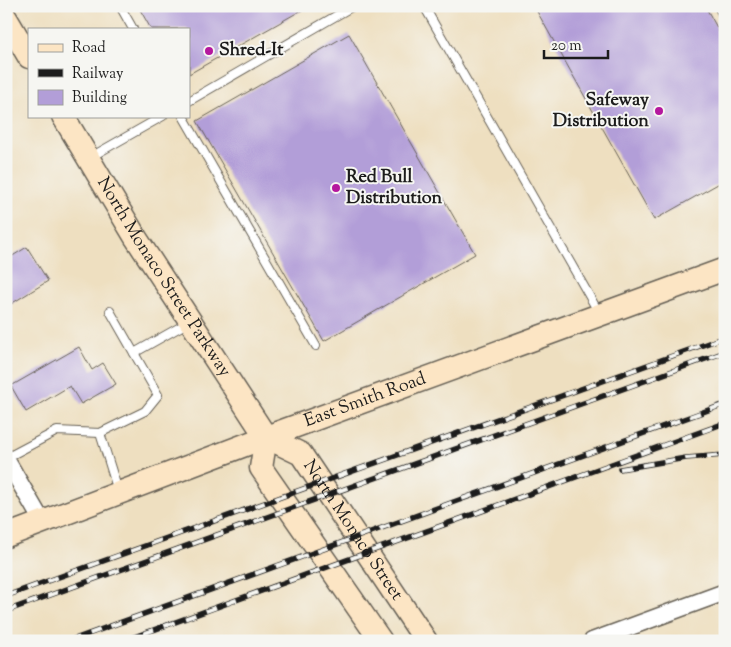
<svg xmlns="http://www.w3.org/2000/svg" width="731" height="647" viewBox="0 0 731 647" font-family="'Sorts Mill Goudy',serif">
<rect width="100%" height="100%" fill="#f6f6f2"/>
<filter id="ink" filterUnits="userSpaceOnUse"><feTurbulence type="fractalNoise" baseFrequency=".02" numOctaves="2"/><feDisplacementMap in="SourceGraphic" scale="10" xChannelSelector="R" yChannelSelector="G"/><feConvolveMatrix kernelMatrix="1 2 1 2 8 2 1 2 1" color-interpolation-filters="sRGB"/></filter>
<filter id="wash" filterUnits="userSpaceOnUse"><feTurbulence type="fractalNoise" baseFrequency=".0096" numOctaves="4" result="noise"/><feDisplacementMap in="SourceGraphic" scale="20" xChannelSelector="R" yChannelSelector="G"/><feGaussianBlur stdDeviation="1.12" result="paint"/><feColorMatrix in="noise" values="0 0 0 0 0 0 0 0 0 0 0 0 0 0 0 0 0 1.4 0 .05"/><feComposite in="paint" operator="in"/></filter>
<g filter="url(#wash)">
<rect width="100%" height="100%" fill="#eedfc0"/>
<g id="blocks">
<g fill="#b29ed8">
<polygon points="138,6 309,6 189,74 189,29 151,29"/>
<polygon points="534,6 705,6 725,42 725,180 654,220"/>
<polygon points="349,34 475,254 324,341 197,121"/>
<polygon points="27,247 48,281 6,307 6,260"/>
<polygon points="79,347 92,370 103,363 116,384 81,404 70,386 26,412 11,386"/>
</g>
</g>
</g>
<g filter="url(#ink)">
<use href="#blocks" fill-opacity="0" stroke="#666055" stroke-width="1"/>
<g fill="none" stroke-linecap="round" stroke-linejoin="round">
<defs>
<g id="lane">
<polyline points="120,6 133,29"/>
<polyline points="424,6 599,313"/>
<polyline points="718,6 725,19"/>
<polyline points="189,101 353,6"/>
<polyline points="183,116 316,346"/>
<polyline points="89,158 163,116"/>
<polyline points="134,353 189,322"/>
<polyline points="100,433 118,491"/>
<polyline points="6,458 57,431 100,433 145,411 158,395 110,311"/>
</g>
<g id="street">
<polyline points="6,459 43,523"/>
<polyline points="592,641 725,592"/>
</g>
<g id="secondary">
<polyline points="6,18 29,57"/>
<path id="s1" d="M 63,116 L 136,238 L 266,437"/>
<path id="s2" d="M 266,437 L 301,454 L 426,641"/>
<polyline points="266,437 261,468 381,641"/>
<path id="s3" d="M 6,536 L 266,437 L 725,269"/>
</g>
</defs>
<use href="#lane" stroke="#666055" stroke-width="10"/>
<use href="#street" stroke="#666055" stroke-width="19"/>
<use href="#secondary" stroke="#666055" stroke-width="25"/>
<use href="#lane" stroke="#fff" stroke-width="8"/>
<use href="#street" stroke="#fff" stroke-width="16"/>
<use href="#secondary" stroke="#fce5c4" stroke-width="22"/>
<defs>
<g id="rail">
<polyline points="620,469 686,458 725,455"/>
<polyline points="6,596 725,337"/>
<polyline points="6,611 725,352"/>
<polyline points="69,641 725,404"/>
<polyline points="123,641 725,423"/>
</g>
</defs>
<use href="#rail" stroke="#1c1c1c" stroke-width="5.5"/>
<use href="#rail" stroke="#f6f6f2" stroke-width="4" stroke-dasharray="11" stroke-linecap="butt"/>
</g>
</g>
<g fill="#b5179e" stroke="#f6f6f2" stroke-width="2">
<circle cx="209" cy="51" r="5"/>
<circle cx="659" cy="111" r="5"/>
<circle cx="336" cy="188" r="5"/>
</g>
<g text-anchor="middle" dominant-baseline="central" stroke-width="4" stroke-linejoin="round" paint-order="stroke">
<g font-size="18" font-weight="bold" fill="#1c1c1c" stroke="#f6f6f2" text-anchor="start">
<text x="219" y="51">Shred-It</text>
<text x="649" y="101" text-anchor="end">Safeway<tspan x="649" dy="21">Distribution</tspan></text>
<text x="346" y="178">Red Bull<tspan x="346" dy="21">Distribution</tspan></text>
</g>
<g font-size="18" fill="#1c1c1c" stroke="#f6f6f2">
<text stroke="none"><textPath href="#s1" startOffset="190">North Monaco Street Parkway</textPath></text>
<text stroke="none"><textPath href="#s3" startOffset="384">East Smith Road</textPath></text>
<text stroke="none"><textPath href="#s2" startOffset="131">North Monaco Street</textPath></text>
</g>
</g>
<rect width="731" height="647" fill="none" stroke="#f6f6f2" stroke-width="25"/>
<rect x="28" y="28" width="162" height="90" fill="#f6f6f2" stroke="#9f9f9c"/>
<rect x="38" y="44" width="25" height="8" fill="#fce5c4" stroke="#9f9f9c"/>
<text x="72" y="52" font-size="15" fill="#1c1c1c">Road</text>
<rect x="38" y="69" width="25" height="8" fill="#1c1c1c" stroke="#9f9f9c"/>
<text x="72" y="78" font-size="15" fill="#1c1c1c">Railway</text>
<rect x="38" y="90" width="25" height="15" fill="#b29ed8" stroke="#9f9f9c"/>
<text x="72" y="102" font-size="15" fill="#1c1c1c">Building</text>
<path d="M544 50v8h64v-8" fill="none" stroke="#1c1c1c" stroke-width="2.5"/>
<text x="551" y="50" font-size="15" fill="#1c1c1c" stroke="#f6f6f2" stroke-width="4" paint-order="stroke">20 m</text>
</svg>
